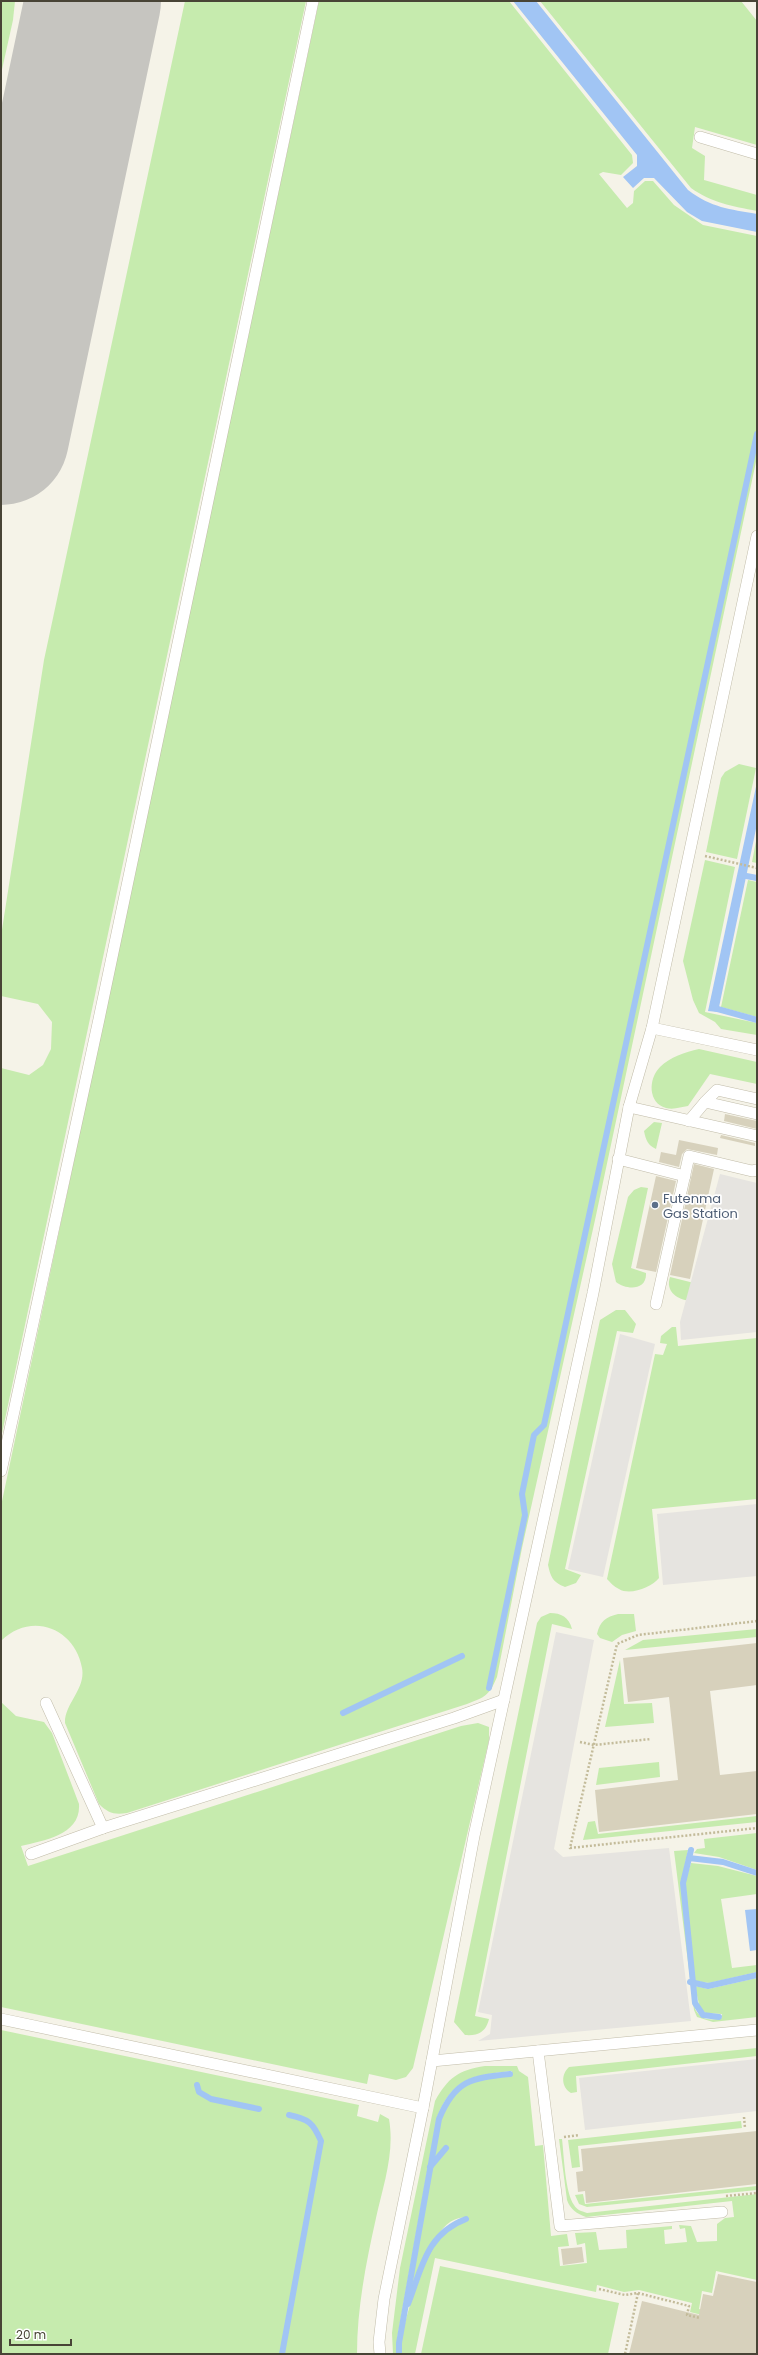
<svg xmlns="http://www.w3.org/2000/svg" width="758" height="2355" viewBox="0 0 758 2355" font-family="Poppins,sans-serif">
<rect width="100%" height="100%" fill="#f5f3e8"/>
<g fill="#c6ebae">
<polygon points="1,1 15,1 13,20 1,74"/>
<polygon points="185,1 306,1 1,1438 1,1068 29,1075 43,1065 51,1049 52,1022 38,1004 1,996 1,936 44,660"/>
<path d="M 319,1 L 509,1 L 632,155 L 633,163 L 621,175 L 603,172 L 599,174 L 627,208 L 633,203 L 634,191 L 645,181 L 653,181 L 674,205 L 703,225 L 757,236 L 757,457 L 595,1220 L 522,1548 L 497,1677 C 489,1696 485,1697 467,1704 L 127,1813 C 114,1815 108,1813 99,1804 L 65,1723 C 64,1704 86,1689 82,1668 C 75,1628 31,1611 1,1641 L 1,1506 Z"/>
<path d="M 540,1 L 741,1 L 757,21 L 757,145 L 695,127 L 692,148 L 705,156 L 704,180 L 757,195 L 757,211 C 732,206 712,203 691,188 Z"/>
<polygon points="739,764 756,768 737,859 706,852 721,778 725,772"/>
<polygon points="757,836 757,863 752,862"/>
<polygon points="705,860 735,867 705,1012 757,1023 757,1035 721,1029 715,1022 699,1013 693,1000 683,961"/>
<polygon points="748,880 757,882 757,1017 721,1007"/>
<path d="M 699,1049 L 757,1062 L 757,1084 L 710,1074 L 688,1106 C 681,1107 674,1110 666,1108 C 648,1103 648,1079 660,1067 C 670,1057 685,1052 699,1049 Z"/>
<path d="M 654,1122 L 662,1123 L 656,1149 C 648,1145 646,1141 644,1131 Z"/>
<path d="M 641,1187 L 648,1188 L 631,1268 L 646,1273 C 647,1291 626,1290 616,1282 L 612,1264 L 628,1197 L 634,1190 Z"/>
<path d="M 670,1277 L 706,1286 L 691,1301 C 678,1300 665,1292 670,1277 Z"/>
<path d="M 616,1310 L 625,1310 L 636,1324 L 633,1333 L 617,1331 L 565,1569 L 581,1575 L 576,1583 L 565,1587 C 553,1582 551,1578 548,1565 L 600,1320 Z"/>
<path d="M 672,1327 L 676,1327 L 678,1346 L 757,1338 L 757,1499 L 652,1509 L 659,1578 C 652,1587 630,1596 619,1589 C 614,1587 610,1582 607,1579 L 655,1354 L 663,1355 L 667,1344 L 660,1343 L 661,1336 Z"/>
<path d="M 550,1613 C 561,1613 569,1617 572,1629 L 552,1624 L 475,2016 L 489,2019 C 486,2032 478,2036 465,2035 L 454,2022 L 537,1623 L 541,1617 Z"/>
<path d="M 618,1614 L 634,1614 L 636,1631 L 622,1635 L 612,1642 L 600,1638 L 597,1634 C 600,1621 606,1617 618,1614 Z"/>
<polygon points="757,1629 757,1637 625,1650 643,1640"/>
<polygon points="620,1660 624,1704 652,1703 654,1723 605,1727"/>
<path d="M 1,1702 L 16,1716 L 44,1722 L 52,1733 L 79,1804 C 81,1835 44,1840 21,1846 L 28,1866 L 461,1726 L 478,1723 L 489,1727 L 489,1740 L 413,2068 L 406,2077 L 396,2080 L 369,2074 L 367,2084 L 1,2007 Z"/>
<polygon points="659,1762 660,1777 596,1785 599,1768"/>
<polygon points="757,1816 757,1822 583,1840 588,1822 595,1821 598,1834"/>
<polygon points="757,1833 757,1870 719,1857 694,1853 697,1849 705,1848 704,1839"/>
<path d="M 688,1850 L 681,1883 L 695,2009 C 701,2020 710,2021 722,2018 L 722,2014 L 706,2013 L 700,2009 L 695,1986 L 708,1989 L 757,1978 L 757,2017 L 713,2022 L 697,2017 L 694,2010 L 674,1851 Z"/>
<polygon points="691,1863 718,1866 757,1876 757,1894 721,1899 732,1968 757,1965 757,1972 709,1983 695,1981 685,1883"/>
<path d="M 1,2030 L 359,2105 L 357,2116 L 378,2122 L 380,2114 L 389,2119 C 395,2153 383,2186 376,2218 C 366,2263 357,2308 357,2354 L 1,2354 Z"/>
<path d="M 757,2048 L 757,2056 L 576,2076 L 577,2092 L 571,2093 C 561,2087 561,2074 569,2067 Z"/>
<path d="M 485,2066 L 517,2066 L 519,2071 L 528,2077 L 535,2146 L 543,2145 L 551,2236 L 567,2234 L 569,2246 L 558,2247 L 560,2266 L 587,2263 L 585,2243 L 577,2245 L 575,2233 L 596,2232 L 599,2250 L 627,2248 L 626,2230 L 672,2226 L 672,2229 L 664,2230 L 665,2244 L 687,2242 L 685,2228 L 680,2229 L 679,2225 L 691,2226 L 697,2242 L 717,2241 L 717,2224 L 725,2218 L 734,2217 L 732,2201 L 586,2217 C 577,2214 570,2209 567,2200 L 559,2139 L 562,2139 C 564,2155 565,2192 574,2205 C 577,2210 581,2211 587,2213 L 757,2194 L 757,2280 L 716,2271 L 712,2293 L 702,2291 L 699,2309 L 706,2311 L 706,2316 L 690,2312 L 692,2303 L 639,2290 L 624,2292 L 597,2285 L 596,2292 L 435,2258 L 415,2354 L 400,2354 C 400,2327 425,2253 442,2234 C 449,2226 463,2225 468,2218 C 435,2211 415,2284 406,2306 L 431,2168 L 447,2150 L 445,2147 L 432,2164 C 439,2128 440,2089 482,2080 C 492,2077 503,2077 512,2075 L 512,2071 C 472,2075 453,2078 437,2117 L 397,2339 L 397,2354 L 393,2354 L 392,2333 L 400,2268 L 435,2101 C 448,2078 458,2070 485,2066 Z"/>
<polygon points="741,2121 742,2128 578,2146 580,2167 572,2168 568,2140"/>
<polygon points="757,2186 757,2190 587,2207 579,2204 575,2195 583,2194 585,2204"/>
<polygon points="440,2266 619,2303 608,2354 421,2354"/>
</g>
<g fill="#e6e4e0">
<polygon points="720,1174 757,1183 757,1332 681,1340 680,1322"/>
<polygon points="620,1334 655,1344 603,1577 568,1569"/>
<polygon points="757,1504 757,1576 663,1585 657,1514"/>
<polygon points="556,1632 594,1640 554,1849 563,1857 669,1848 691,2021 478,2041 490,2034 492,2015 478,2012"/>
<polygon points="757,2059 757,2111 585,2130 579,2078"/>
</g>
<g fill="#a1c5f4">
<path d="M 513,1 L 536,1 L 688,190 C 712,208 729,209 757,214 L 757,232 L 702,221 L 687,212 L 654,178 L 644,178 L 633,188 L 623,177 L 637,166 L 637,155 Z"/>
<polygon points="757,782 757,824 718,1012 708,1011"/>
<polygon points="757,1909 757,1950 750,1951 745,1910"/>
</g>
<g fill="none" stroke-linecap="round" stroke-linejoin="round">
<g stroke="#a1c5f4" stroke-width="6">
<polyline points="741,875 757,878"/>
<polyline points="714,1008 757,1020"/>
<polyline points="489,1688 525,1515 522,1494 534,1435 544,1425 757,434"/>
<polyline points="343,1713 462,1656"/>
<polyline points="691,1850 683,1883 695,2003 703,2015 719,2017"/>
<polyline points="689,1858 723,1862 757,1873"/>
<polyline points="690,1982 708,1986 757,1975"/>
<polyline points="197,2085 199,2092 211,2099 259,2109"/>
<polyline points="430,2167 446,2148"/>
<path d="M 408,2304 C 422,2268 426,2234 466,2219"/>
<path d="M 282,2354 L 321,2141 C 313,2123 309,2119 289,2115"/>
<path d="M 399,2354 L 399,2343 L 439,2119 C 455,2080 471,2078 510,2074"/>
</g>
<polyline stroke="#c6c5c0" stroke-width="136" points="1,437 93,1"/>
</g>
<g fill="#d7d1bc">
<polygon points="725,1114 757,1121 757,1129 724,1121"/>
<polygon points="721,1135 755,1143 755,1146 720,1138"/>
<polygon points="679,1140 718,1148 717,1155 687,1149 682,1154 679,1167 659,1162 661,1152 676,1155"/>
<polygon points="694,1164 714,1169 690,1279 670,1275"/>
<polygon points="656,1176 676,1181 656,1272 636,1268"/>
<polygon points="757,1643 757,1685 710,1691 720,1775 757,1771 757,1814 599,1832 595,1790 678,1780 669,1697 628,1702 623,1658"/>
<polygon points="757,2131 757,2184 586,2203 585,2191 578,2192 576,2172 583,2171 581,2149"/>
<polygon points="582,2247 584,2262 563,2265 561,2249"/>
<polygon points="718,2274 757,2282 757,2354 629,2354 642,2301 699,2315 703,2294 713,2296"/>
</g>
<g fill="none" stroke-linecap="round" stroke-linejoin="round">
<defs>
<g id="service">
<polyline points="700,137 757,154"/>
<polyline points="652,1028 757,1050"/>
<polyline points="705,1102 717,1090 757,1099"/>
<polyline points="629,1107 757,1136"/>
<polyline points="689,1121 705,1102 757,1114"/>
<polyline points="618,1159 685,1176"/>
<polyline points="656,1304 689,1156 752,1171 757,1170"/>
<polyline points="1,1471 99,1019 313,1"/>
<polyline points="46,1703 103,1828"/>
<polyline points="31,1854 103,1828 454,1718 504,1700"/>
<polyline points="1,2019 423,2108"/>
<polyline points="538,2051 560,2226 722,2212"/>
<polyline points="432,2061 757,2030"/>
<polyline points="380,2354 379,2342 384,2299 423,2108 474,1836 593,1293 629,1107 652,1028 757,536"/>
</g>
</defs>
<use href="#service" stroke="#c1bca9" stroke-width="12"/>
<g stroke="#c3bb9a" stroke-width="2.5" stroke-dasharray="2 2" stroke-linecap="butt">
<polyline points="705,856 757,868"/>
<polyline points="757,1621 638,1635 617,1644 570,1848 757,1828"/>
<polyline points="580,1742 594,1745 651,1739"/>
<polyline points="744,2117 745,2128"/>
<polyline points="564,2137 579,2135"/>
<polyline points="726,2196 757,2193"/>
<polyline points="599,2289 625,2295 638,2293 625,2354"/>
<polyline points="638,2293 689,2306 687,2315 700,2318"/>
</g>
<use href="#service" stroke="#fff" stroke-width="11"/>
</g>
<circle fill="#5c6f8a" stroke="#fff" stroke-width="1.5" cx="655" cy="1205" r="4"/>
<g text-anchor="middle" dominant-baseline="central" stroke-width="3.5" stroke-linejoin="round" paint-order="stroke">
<g font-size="13" fill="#4e5e75" stroke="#fff" text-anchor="start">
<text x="663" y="1198">Futenma<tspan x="663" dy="15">Gas Station</tspan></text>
</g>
</g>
<rect width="758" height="2355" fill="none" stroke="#484436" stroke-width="4"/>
<path d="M10 2339v6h61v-6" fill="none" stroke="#484436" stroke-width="2"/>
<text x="16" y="2339" font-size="12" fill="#484436" stroke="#ffffff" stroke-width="3" paint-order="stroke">20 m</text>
</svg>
